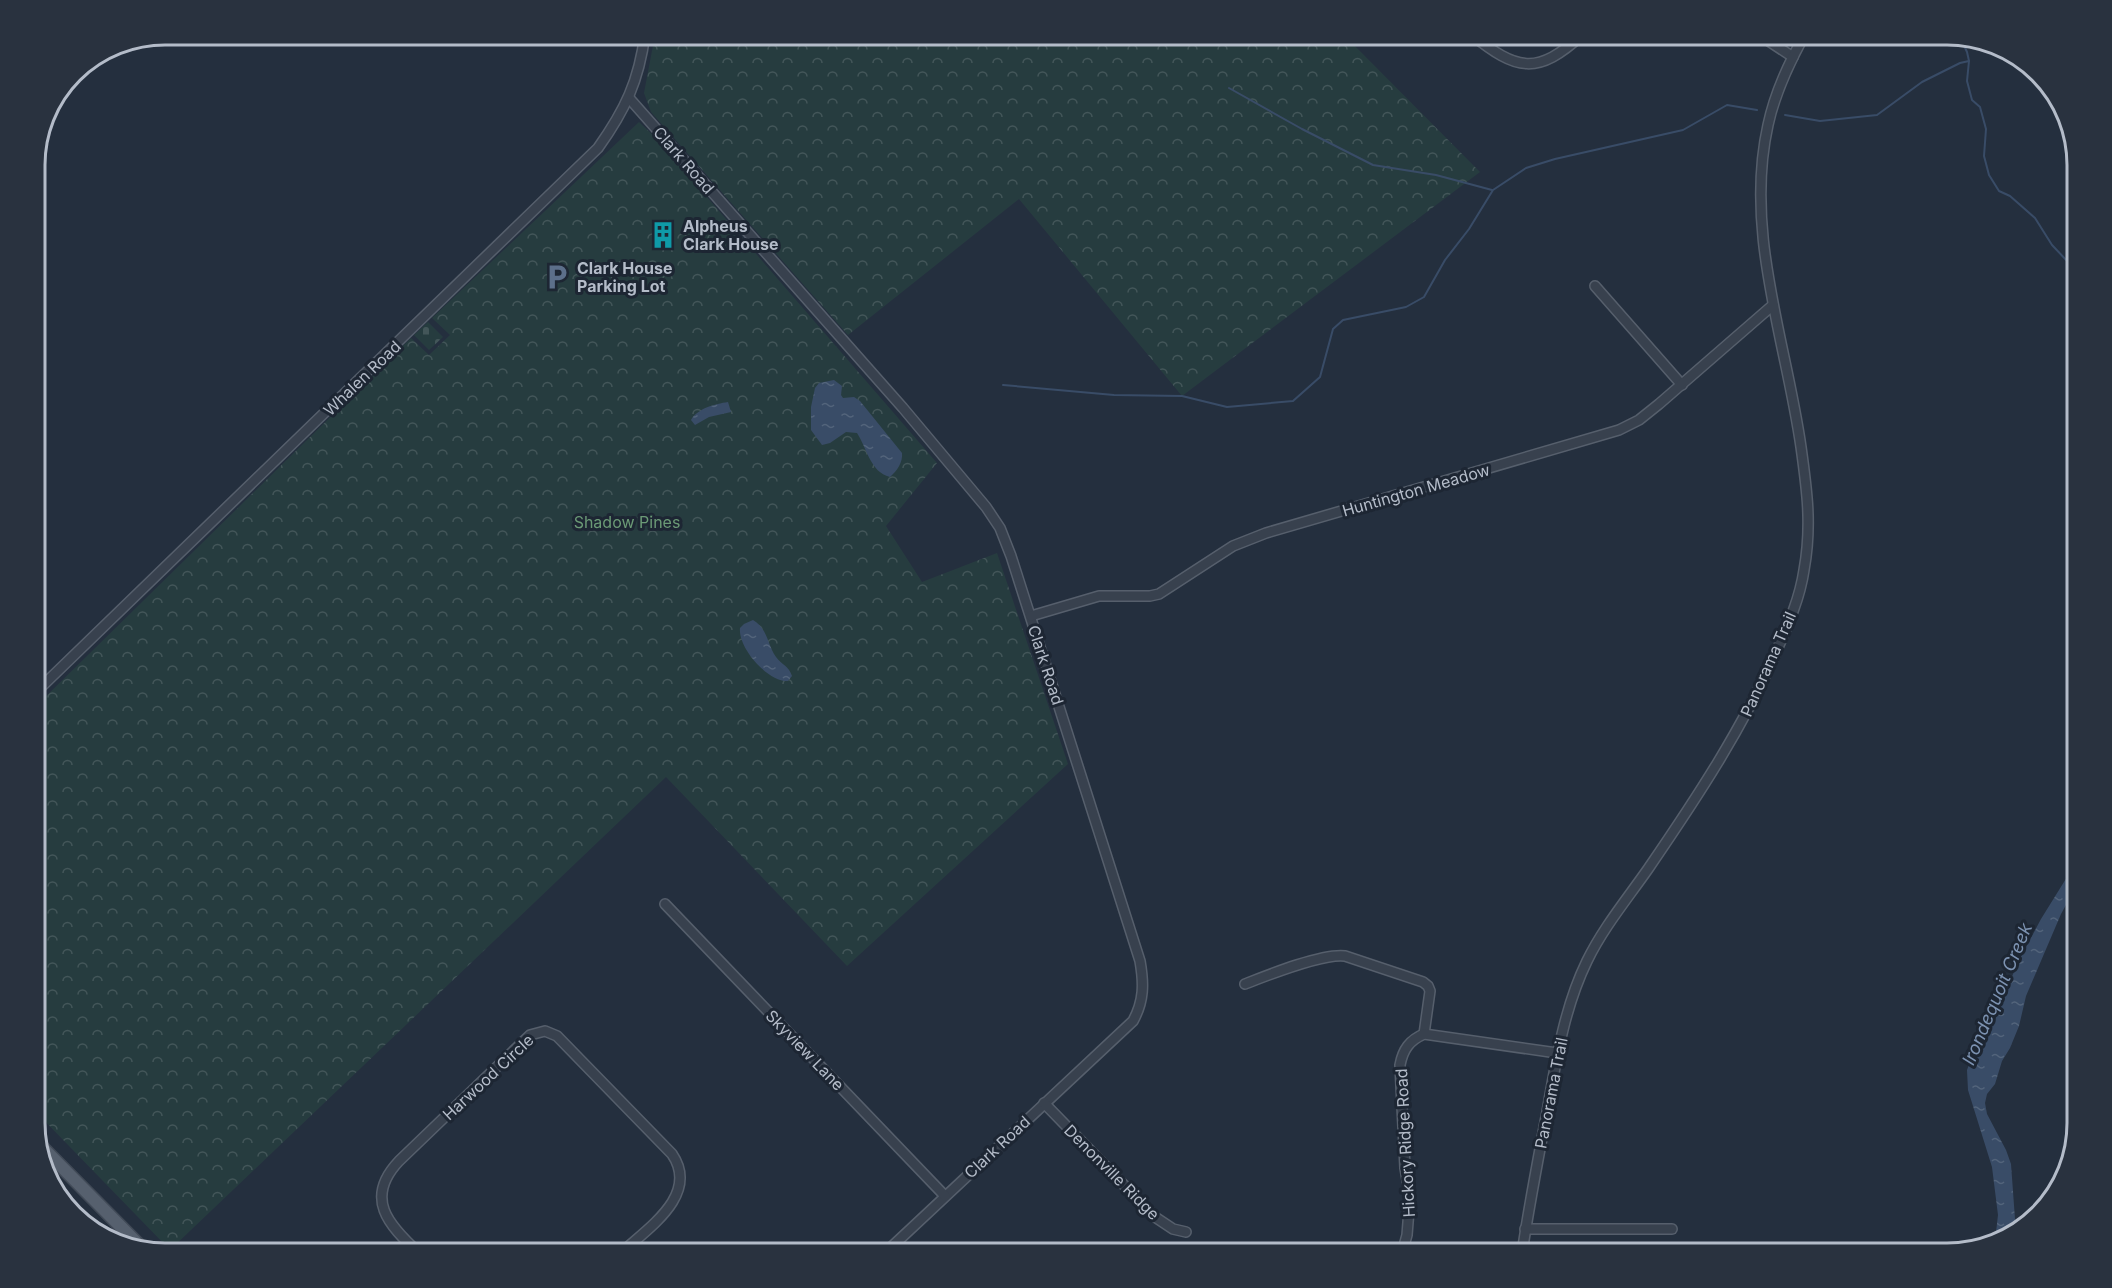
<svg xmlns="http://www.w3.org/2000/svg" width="2112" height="1288" viewBox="0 0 2112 1288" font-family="Inter,sans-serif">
<defs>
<pattern id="cemetery-stones" width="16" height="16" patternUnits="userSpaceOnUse" patternTransform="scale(1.5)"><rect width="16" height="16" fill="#263c3f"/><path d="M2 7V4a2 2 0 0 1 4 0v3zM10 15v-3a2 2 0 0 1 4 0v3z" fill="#435659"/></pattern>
<pattern id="park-crowns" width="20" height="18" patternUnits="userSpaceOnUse" patternTransform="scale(1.5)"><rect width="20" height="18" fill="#263c3f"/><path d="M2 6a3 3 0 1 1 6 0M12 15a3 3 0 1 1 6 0" fill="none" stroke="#435659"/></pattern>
<pattern id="water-ripples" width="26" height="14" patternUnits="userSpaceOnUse" patternTransform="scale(1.5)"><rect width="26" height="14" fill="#394c67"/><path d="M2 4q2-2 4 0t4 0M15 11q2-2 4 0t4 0" fill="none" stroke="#53647b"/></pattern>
</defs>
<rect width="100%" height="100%" fill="#242f3e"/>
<polygon fill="url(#cemetery-stones)" points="428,322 443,337 429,350 414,335"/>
<g fill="url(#park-crowns)">
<polygon points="655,35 1344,35 1480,172 1182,396 1019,199 848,335 651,112 644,93"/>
<polygon points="639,122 655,137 937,463 886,526 922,582 997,553 1068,764 847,966 666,777 170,1250 35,1111 35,707 411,338 429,355 450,335 432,318"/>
</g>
<g fill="url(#water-ripples)">
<path d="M 834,380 L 842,386 L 841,395 L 843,398 L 854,397 L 860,401 L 902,453 C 903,462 897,471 890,477 C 870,472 867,448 857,433 L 846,432 L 830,443 L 822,445 L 811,430 L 811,407 L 815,388 L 819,383 Z"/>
<path d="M 728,402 L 731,412 L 709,417 L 695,425 L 691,420 C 698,408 715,404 728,402 Z"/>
<path d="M 753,620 C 768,629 767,644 776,657 C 782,665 789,666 792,676 L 788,681 C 768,682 738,648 740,628 L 744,624 Z"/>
<polygon points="2077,861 2077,889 2072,894 2061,914 2026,996 2019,1026 2010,1048 2002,1061 1995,1084 1987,1094 1985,1103 1987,1114 2006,1150 2011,1164 2016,1233 2013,1236 1995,1241 1998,1215 1992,1167 1968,1090 1967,1070 1974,1051 1995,1020 2017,964 2041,919"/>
</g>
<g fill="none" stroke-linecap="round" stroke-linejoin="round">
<g stroke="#394c67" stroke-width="2">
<polyline points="1957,37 1962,41 1967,52 1969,61 1967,81 1972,100 1980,107 1986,129 1984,156 1989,175 1999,191 2010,196 2035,218 2052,245 2069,263 2077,276"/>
<polyline points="1229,88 1302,129 1373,165 1436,175 1492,190"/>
<polyline points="1785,115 1820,121 1877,115 1922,82 1960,63 1969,61"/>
<polyline points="1003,385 1114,395 1182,396 1227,407 1293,401 1320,377 1333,329 1343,320 1406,307 1424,297 1445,260 1469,229 1493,190 1526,168 1555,159 1683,130 1727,105 1757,110"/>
</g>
<defs>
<g id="minor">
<path d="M 1471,34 C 1517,71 1537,76 1583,34"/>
<polyline points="1758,34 1793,57"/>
<path d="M 629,98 L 903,408 L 986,507 L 1000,528 L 1011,556 L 1140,961 C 1144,984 1144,1001 1133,1021 L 885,1253"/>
<polyline points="1595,286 1682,385"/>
<polyline points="1031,616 1099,596 1150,596 1159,594 1233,546 1266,533 1619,430 1639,420 1659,404 1773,305"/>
<path d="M 35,693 L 598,148 C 625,110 639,81 645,34"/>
<polyline points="665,904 945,1196"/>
<path d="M 1245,984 C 1268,975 1323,953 1345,956 L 1423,982 L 1428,986 L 1430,991 L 1424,1034"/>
<polyline points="1044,1103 1155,1217 1173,1229 1186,1232"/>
<polyline points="1525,1229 1672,1229"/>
<path d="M 419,1253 C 388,1225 364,1198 399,1161 L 530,1035 L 545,1031 L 557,1036 L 672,1154 C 700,1195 648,1228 621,1253"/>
<path d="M 1402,1253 L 1407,1235 L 1410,1197 L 1405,1168 L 1400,1065 C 1403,1049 1410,1040 1424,1034 L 1557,1053"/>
<path d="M 1522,1253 C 1529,1206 1538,1159 1547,1112 C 1556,1061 1564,1008 1587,961 C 1603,928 1627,899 1648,869 C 1696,799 1743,728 1777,650 C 1788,625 1800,598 1804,570 C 1812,526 1807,490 1801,447 C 1786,341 1744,232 1768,125 C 1775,92 1789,63 1805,34"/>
</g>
<polyline id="major" points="39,1144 141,1247"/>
</defs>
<use href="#minor" stroke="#565f6c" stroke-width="12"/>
<use href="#major" stroke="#414a57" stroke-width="15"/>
<use href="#minor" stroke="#38414e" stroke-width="9"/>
<use href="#major" stroke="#56606e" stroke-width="12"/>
</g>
<defs>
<symbol id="building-bare" viewBox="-9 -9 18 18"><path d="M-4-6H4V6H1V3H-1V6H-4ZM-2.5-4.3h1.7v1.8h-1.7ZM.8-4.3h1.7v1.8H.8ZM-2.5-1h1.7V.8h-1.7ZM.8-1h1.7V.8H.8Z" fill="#0f9aa8" stroke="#1d2633" stroke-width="2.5" paint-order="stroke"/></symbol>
<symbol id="parking-bare" viewBox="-9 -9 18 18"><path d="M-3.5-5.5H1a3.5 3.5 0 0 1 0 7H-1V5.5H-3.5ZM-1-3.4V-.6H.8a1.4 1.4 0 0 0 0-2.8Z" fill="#5c6f8a" stroke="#1d2633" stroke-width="2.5" paint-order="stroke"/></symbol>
</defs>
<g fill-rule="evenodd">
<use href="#building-bare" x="644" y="216" width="38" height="38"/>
<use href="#parking-bare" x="538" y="258" width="38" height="38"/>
</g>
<g text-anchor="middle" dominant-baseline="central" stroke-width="6" stroke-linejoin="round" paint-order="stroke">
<g font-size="16" fill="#b4bcc9" stroke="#1d2633">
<text transform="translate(684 160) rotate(49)">Clark Road</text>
<text transform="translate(362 378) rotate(-44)">Whalen Road</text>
<text transform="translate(1416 490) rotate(-16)">Huntington Meadow</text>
<text transform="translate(1768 664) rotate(-66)">Panorama Trail</text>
<text transform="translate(1046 665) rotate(72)">Clark Road</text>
<text transform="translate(805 1050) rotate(46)">Skyview Lane</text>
<text transform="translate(488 1077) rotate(-43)">Harwood Circle</text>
<text transform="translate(1551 1093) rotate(-79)">Panorama Trail</text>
<text transform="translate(1405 1143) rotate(-93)">Hickory Ridge Road</text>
<text transform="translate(997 1147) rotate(-43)">Clark Road</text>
<text transform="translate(1112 1172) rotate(45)">Denonville Ridge</text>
</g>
<g font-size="16" font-weight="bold" fill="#b4bcc9" stroke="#1d2633" text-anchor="start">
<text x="683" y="226">Alpheus<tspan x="683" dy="18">Clark House</tspan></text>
<text x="577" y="268">Clark House<tspan x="577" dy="18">Parking Lot</tspan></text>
</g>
<g font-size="16" fill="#6b9a76" stroke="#1d2633">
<text x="627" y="522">Shadow Pines</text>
</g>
<g font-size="18" font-style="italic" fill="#7c92b1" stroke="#1d2633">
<text transform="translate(1997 994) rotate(-67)">Irondequoit Creek</text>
</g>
</g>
<path d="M0 0H2112V1288H0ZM165 45H1947A120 120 0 0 1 2067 165V1123A120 120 0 0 1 1947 1243H165A120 120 0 0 1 45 1123V165A120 120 0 0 1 165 45Z" fill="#29323f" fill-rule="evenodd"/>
<path fill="none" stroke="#b4bcc9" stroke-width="3" d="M165 45H1947A120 120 0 0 1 2067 165V1123A120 120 0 0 1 1947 1243H165A120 120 0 0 1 45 1123V165A120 120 0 0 1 165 45Z"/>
</svg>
